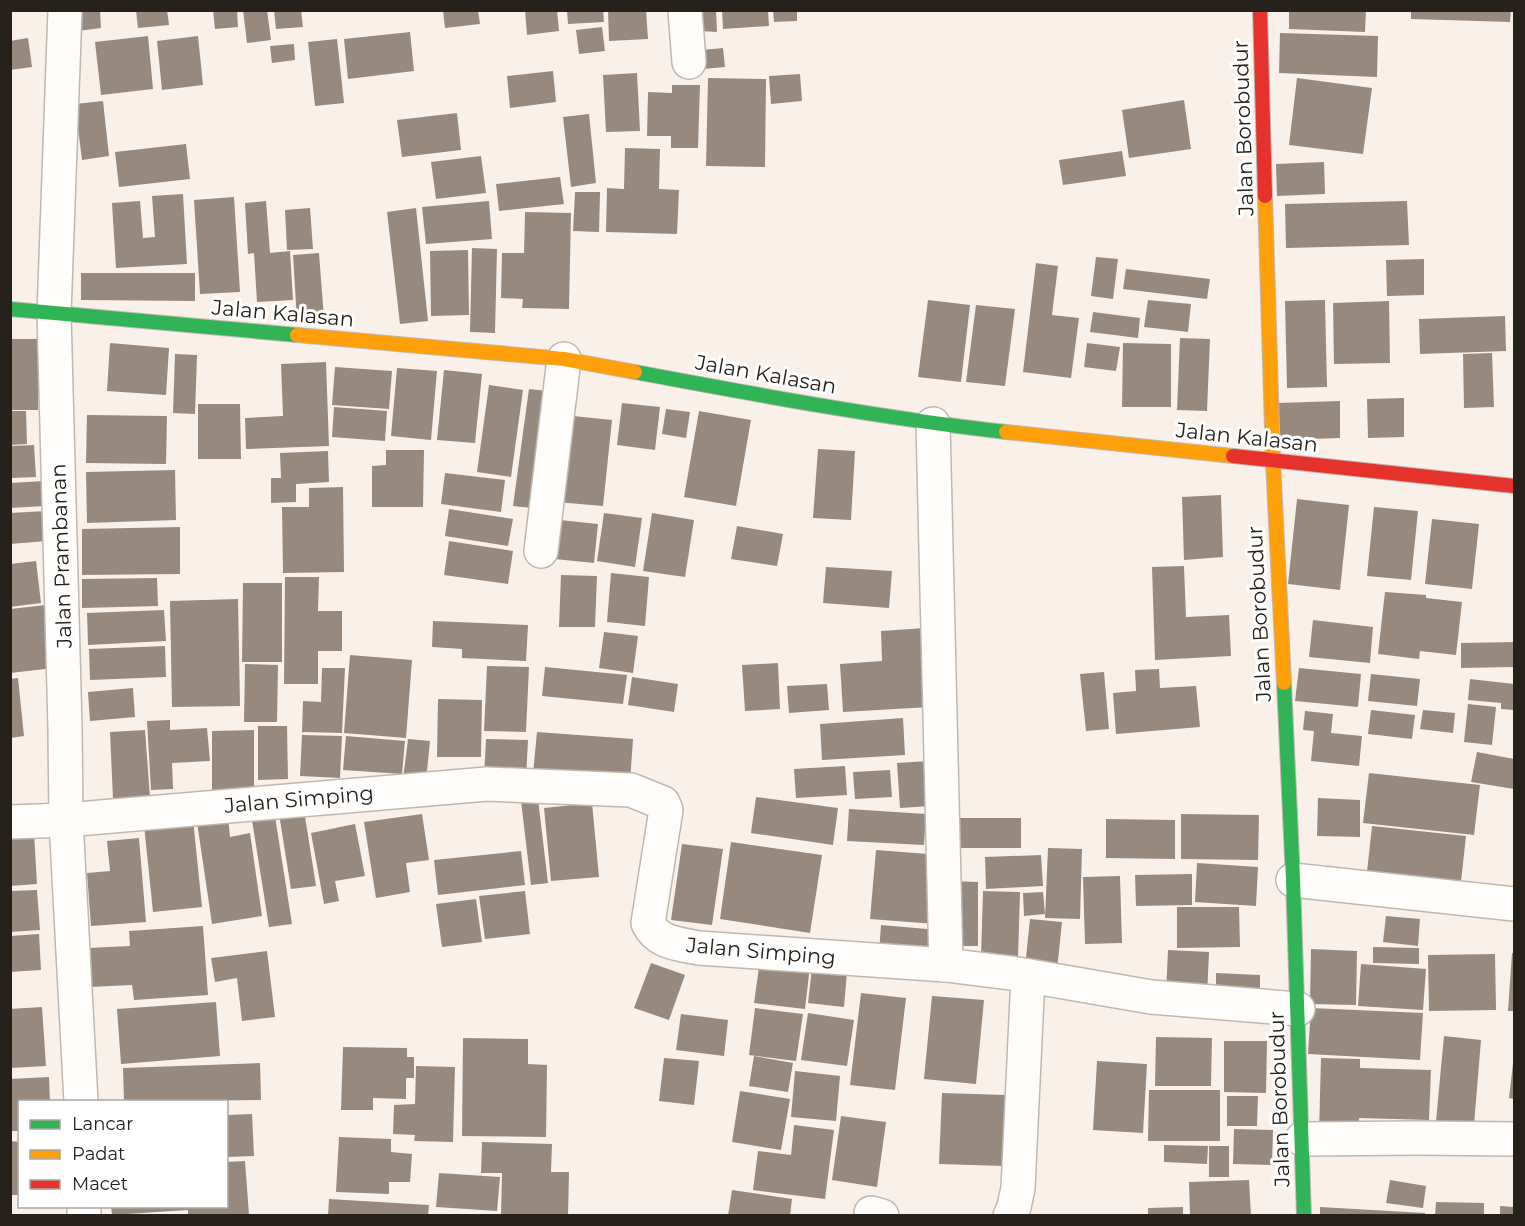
<svg xmlns="http://www.w3.org/2000/svg" width="1525" height="1226" viewBox="0 0 1525 1226" font-family="Montserrat,sans-serif">
<rect width="100%" height="100%" fill="#f9f1e9"/>
<g fill="#98897f">
<polygon points="75,10 100,10 101,28 78,31"/>
<polygon points="136,10 167,10 169,25 138,28"/>
<polygon points="213,10 237,10 238,27 215,29"/>
<polygon points="243,10 267,10 271,40 247,43"/>
<polygon points="274,10 301,10 303,27 276,29"/>
<polygon points="443,10 478,10 480,24 445,28"/>
<polygon points="525,10 557,10 559,31 527,35"/>
<polygon points="567,10 603,10 604,22 568,24"/>
<polygon points="608,10 646,10 648,39 609,41"/>
<polygon points="698,10 716,10 717,32 700,31"/>
<polygon points="722,10 768,10 769,26 723,29"/>
<polygon points="773,10 797,10 797,21 774,22"/>
<polygon points="1289,10 1366,10 1365,32 1289,29"/>
<polygon points="1411,10 1511,10 1510,22 1411,19"/>
<polygon points="602,27 605,51 579,54 576,30"/>
<polygon points="410,32 414,71 348,79 344,39"/>
<polygon points="1280,33 1378,36 1377,77 1279,73"/>
<polygon points="148,36 153,89 101,95 95,42"/>
<polygon points="198,36 203,85 162,90 157,41"/>
<polygon points="28,38 32,67 10,70 10,41"/>
<polygon points="337,39 344,103 315,106 308,42"/>
<polygon points="294,44 295,60 272,63 270,46"/>
<polygon points="723,48 725,67 703,69 701,50"/>
<polygon points="553,71 556,102 510,108 507,76"/>
<polygon points="637,73 640,131 606,132 603,75"/>
<polygon points="800,74 802,101 771,104 769,76"/>
<polygon points="708,78 766,79 765,167 706,166"/>
<polygon points="1297,78 1372,88 1363,154 1289,145"/>
<polygon points="672,85 700,85 698,148 671,148 671,136 647,136 648,92 672,93"/>
<polygon points="1184,100 1191,149 1129,158 1122,110"/>
<polygon points="103,101 109,156 82,160 75,104"/>
<polygon points="457,113 461,150 402,157 397,120"/>
<polygon points="589,114 596,183 571,187 563,117"/>
<polygon points="186,144 190,179 119,187 115,152"/>
<polygon points="625,148 660,149 659,189 679,190 677,234 606,232 607,188 624,189"/>
<polygon points="1122,151 1126,176 1063,185 1059,160"/>
<polygon points="481,156 486,193 436,199 431,162"/>
<polygon points="1324,162 1325,194 1277,196 1276,164"/>
<polygon points="560,177 564,204 499,211 496,184"/>
<polygon points="575,192 600,192 599,232 573,231"/>
<polygon points="183,194 187,264 116,268 112,203 140,201 143,238 155,237 152,196"/>
<polygon points="234,197 240,292 200,294 194,200"/>
<polygon points="266,201 270,253 290,251 293,300 257,302 254,253 248,254 245,203"/>
<polygon points="489,201 492,239 426,244 422,207"/>
<polygon points="1407,201 1409,245 1286,248 1285,204"/>
<polygon points="310,208 313,249 287,250 285,210"/>
<polygon points="416,208 428,321 400,324 387,212"/>
<polygon points="525,212 571,213 569,309 522,308 523,299 501,298 502,253 524,253"/>
<polygon points="472,248 497,249 495,333 470,332"/>
<polygon points="468,250 469,315 431,316 430,251"/>
<polygon points="319,253 324,318 297,321 293,255"/>
<polygon points="1096,257 1118,259 1113,299 1091,296"/>
<polygon points="1424,259 1424,295 1387,296 1386,260"/>
<polygon points="1036,263 1058,266 1052,315 1079,318 1071,378 1023,372"/>
<polygon points="1126,269 1210,279 1207,299 1123,289"/>
<polygon points="81,273 195,273 195,301 81,300"/>
<polygon points="928,300 970,305 961,382 918,377"/>
<polygon points="1148,300 1191,304 1188,332 1144,327"/>
<polygon points="1325,300 1327,387 1287,388 1285,301"/>
<polygon points="1389,301 1390,363 1334,364 1333,303"/>
<polygon points="976,305 1015,309 1005,386 966,382"/>
<polygon points="1093,312 1140,318 1138,338 1090,332"/>
<polygon points="1505,316 1506,351 1420,354 1419,319"/>
<polygon points="1180,338 1210,339 1207,411 1177,410"/>
<polygon points="10,339 40,339 38,410 10,410"/>
<polygon points="110,343 169,348 166,395 107,391"/>
<polygon points="1087,343 1120,347 1116,371 1084,367"/>
<polygon points="1123,343 1171,344 1171,407 1122,407"/>
<polygon points="1492,353 1494,407 1464,408 1463,354"/>
<polygon points="175,354 197,355 195,414 173,413"/>
<polygon points="326,362 329,446 246,449 245,418 283,416 281,364"/>
<polygon points="335,367 392,371 389,409 332,405"/>
<polygon points="397,368 437,371 431,440 391,436"/>
<polygon points="444,370 482,374 475,443 437,440"/>
<polygon points="489,385 523,390 511,477 477,472"/>
<polygon points="529,389 556,392 541,509 513,506"/>
<polygon points="1404,398 1404,437 1368,438 1367,399"/>
<polygon points="1340,401 1340,438 1279,440 1277,403"/>
<polygon points="622,403 660,407 655,450 617,445"/>
<polygon points="198,404 240,404 241,459 198,459"/>
<polygon points="334,407 387,411 385,441 332,437"/>
<polygon points="666,409 690,412 686,438 662,434"/>
<polygon points="10,411 26,411 27,444 10,445"/>
<polygon points="699,411 751,420 736,506 684,497"/>
<polygon points="87,415 167,416 166,464 86,463"/>
<polygon points="564,415 612,420 603,506 556,502"/>
<polygon points="34,445 36,477 10,478 10,446"/>
<polygon points="818,449 855,451 851,520 813,518"/>
<polygon points="386,450 424,450 423,507 372,507 372,466 386,465"/>
<polygon points="328,451 329,482 296,484 296,502 271,503 271,478 281,478 280,453"/>
<polygon points="175,470 176,520 87,523 86,472"/>
<polygon points="445,473 505,480 501,512 441,504"/>
<polygon points="44,481 45,506 10,508 10,483"/>
<polygon points="343,487 344,572 283,573 282,507 309,507 309,488"/>
<polygon points="1221,495 1223,557 1184,560 1182,497"/>
<polygon points="1297,499 1349,505 1340,590 1288,584"/>
<polygon points="1374,507 1418,511 1411,580 1367,576"/>
<polygon points="449,509 513,519 508,546 445,536"/>
<polygon points="46,511 47,541 10,544 10,513"/>
<polygon points="604,513 642,518 635,567 597,561"/>
<polygon points="652,513 694,520 685,577 643,571"/>
<polygon points="550,519 598,524 594,563 545,558"/>
<polygon points="1432,519 1479,524 1472,589 1425,584"/>
<polygon points="737,526 783,534 777,566 731,559"/>
<polygon points="180,527 180,574 82,575 82,529"/>
<polygon points="449,541 513,551 508,584 444,575"/>
<polygon points="36,561 41,603 10,607 10,564"/>
<polygon points="1184,566 1186,617 1229,615 1231,656 1155,660 1152,567"/>
<polygon points="826,567 892,571 889,608 823,603"/>
<polygon points="611,573 649,577 645,626 607,622"/>
<polygon points="561,575 597,576 595,627 559,627"/>
<polygon points="285,577 319,577 318,611 342,611 342,651 318,651 318,684 284,684"/>
<polygon points="157,578 158,606 82,608 82,579"/>
<polygon points="243,583 282,583 282,662 242,662"/>
<polygon points="1385,592 1426,595 1426,598 1462,602 1456,655 1420,651 1419,659 1378,654"/>
<polygon points="238,599 240,706 172,707 170,601"/>
<polygon points="46,605 54,668 10,673 10,609"/>
<polygon points="164,610 166,641 88,645 87,613"/>
<polygon points="1313,620 1373,627 1370,663 1309,657"/>
<polygon points="433,621 528,625 526,661 462,658 462,649 432,647"/>
<polygon points="925,628 930,707 843,712 840,664 882,661 881,631"/>
<polygon points="604,632 638,636 633,673 599,668"/>
<polygon points="1514,642 1514,667 1461,668 1461,643"/>
<polygon points="165,646 166,677 90,680 89,649"/>
<polygon points="350,655 412,660 406,738 344,733"/>
<polygon points="778,663 780,709 745,711 742,665"/>
<polygon points="245,664 278,665 277,722 244,722"/>
<polygon points="487,666 529,667 526,732 484,731"/>
<polygon points="545,667 627,675 623,704 542,696"/>
<polygon points="322,668 345,668 342,733 302,732 303,701 321,702"/>
<polygon points="1299,668 1361,674 1358,707 1295,701"/>
<polygon points="1159,669 1160,688 1196,686 1200,727 1116,734 1113,693 1136,691 1135,670"/>
<polygon points="1104,672 1109,729 1086,731 1080,674"/>
<polygon points="1371,674 1420,679 1417,706 1368,701"/>
<polygon points="632,677 678,684 674,712 628,705"/>
<polygon points="18,678 24,736 10,738 10,679"/>
<polygon points="1470,679 1514,684 1514,710 1501,709 1501,703 1468,700"/>
<polygon points="827,684 829,710 789,713 787,686"/>
<polygon points="133,688 135,717 90,721 88,692"/>
<polygon points="438,699 482,700 481,757 437,757"/>
<polygon points="1468,704 1496,707 1492,745 1464,742"/>
<polygon points="1371,710 1415,715 1412,739 1368,734"/>
<polygon points="1423,710 1455,713 1453,733 1420,729"/>
<polygon points="1305,711 1333,714 1331,733 1362,736 1359,766 1311,761 1314,731 1303,730"/>
<polygon points="903,718 905,755 822,760 820,724"/>
<polygon points="170,720 170,730 207,728 210,761 172,763 173,789 151,790 147,721"/>
<polygon points="258,726 287,726 288,779 258,780"/>
<polygon points="145,730 150,797 113,799 110,732"/>
<polygon points="254,730 254,794 212,794 212,731"/>
<polygon points="537,732 633,739 630,782 533,774"/>
<polygon points="302,735 342,736 340,778 300,776"/>
<polygon points="346,736 405,741 402,774 343,770"/>
<polygon points="408,739 430,741 426,781 403,779"/>
<polygon points="486,739 528,740 526,779 484,777"/>
<polygon points="1477,752 1514,759 1514,789 1471,782"/>
<polygon points="928,761 931,806 900,808 897,763"/>
<polygon points="845,766 847,795 796,798 794,769"/>
<polygon points="890,770 892,797 855,799 853,772"/>
<polygon points="1369,773 1480,785 1474,835 1363,823"/>
<polygon points="756,797 838,808 833,845 751,833"/>
<polygon points="1318,798 1360,800 1360,837 1317,836"/>
<polygon points="538,799 548,883 531,885 521,801"/>
<polygon points="592,803 599,877 551,881 544,808"/>
<polygon points="849,809 926,814 924,845 847,841"/>
<polygon points="274,810 292,924 269,927 251,814"/>
<polygon points="304,810 316,886 291,889 279,814"/>
<polygon points="422,814 429,860 406,863 410,892 376,898 364,822"/>
<polygon points="1181,814 1259,815 1258,860 1181,859"/>
<polygon points="228,817 230,837 250,833 262,916 212,924 197,822"/>
<rect x="955" y="818" width="66" height="30"/>
<polygon points="193,819 202,907 153,912 144,825"/>
<polygon points="1106,819 1175,820 1175,859 1106,858"/>
<polygon points="355,824 365,876 335,881 339,901 324,904 311,833"/>
<polygon points="1372,826 1466,836 1461,882 1367,872"/>
<polygon points="34,832 37,884 10,886 10,834"/>
<polygon points="139,838 146,922 91,926 87,873 110,871 107,841"/>
<polygon points="731,842 822,855 810,933 720,919"/>
<polygon points="682,844 723,849 712,925 671,920"/>
<polygon points="1048,848 1082,849 1080,919 1045,918"/>
<polygon points="876,850 941,855 935,924 870,919"/>
<polygon points="521,851 525,885 438,895 434,860"/>
<polygon points="1041,855 1043,886 986,889 985,857"/>
<polygon points="1197,863 1258,867 1256,906 1195,902"/>
<polygon points="1192,874 1192,905 1136,906 1135,875"/>
<polygon points="1120,876 1122,943 1085,944 1083,877"/>
<polygon points="950,881 978,882 978,946 949,946"/>
<polygon points="37,890 40,930 10,932 10,891"/>
<polygon points="525,891 530,934 485,939 479,896"/>
<polygon points="983,891 1020,892 1018,958 981,957"/>
<polygon points="1043,892 1045,914 1024,916 1023,893"/>
<polygon points="476,899 482,942 442,947 436,904"/>
<polygon points="1177,907 1239,907 1240,947 1177,948"/>
<polygon points="1386,916 1420,919 1418,946 1383,942"/>
<polygon points="1030,919 1062,922 1057,970 1025,967"/>
<polygon points="881,925 939,930 937,958 879,953"/>
<polygon points="203,926 208,995 134,1000 132,985 90,987 88,948 130,946 129,931"/>
<polygon points="39,934 41,970 10,972 10,936"/>
<polygon points="1373,947 1419,948 1419,964 1373,963"/>
<polygon points="1311,949 1357,951 1356,1005 1310,1004"/>
<polygon points="1168,950 1209,952 1207,996 1166,993"/>
<polygon points="267,951 275,1017 242,1021 237,978 215,982 211,958"/>
<polygon points="1512,953 1514,953 1514,1011 1508,1011"/>
<polygon points="1495,954 1496,1010 1429,1011 1428,955"/>
<polygon points="760,960 810,966 805,1009 754,1003"/>
<polygon points="651,963 685,975 669,1020 634,1008"/>
<polygon points="1361,964 1426,969 1423,1010 1358,1006"/>
<polygon points="812,968 847,972 844,1007 808,1003"/>
<polygon points="1216,973 1260,975 1260,998 1216,997"/>
<polygon points="861,993 906,998 895,1090 850,1085"/>
<polygon points="932,996 984,1000 976,1084 924,1079"/>
<polygon points="216,1002 220,1056 121,1064 117,1009"/>
<polygon points="42,1007 46,1066 10,1068 10,1009"/>
<polygon points="755,1008 803,1014 796,1061 749,1055"/>
<polygon points="1311,1008 1423,1013 1420,1060 1308,1054"/>
<polygon points="808,1013 854,1020 847,1066 801,1060"/>
<polygon points="681,1014 728,1020 724,1056 676,1050"/>
<polygon points="1444,1036 1481,1040 1474,1125 1436,1121"/>
<polygon points="1156,1037 1212,1038 1211,1086 1155,1086"/>
<polygon points="463,1038 528,1039 528,1064 547,1065 546,1137 462,1136"/>
<polygon points="1224,1041 1267,1041 1266,1093 1224,1092"/>
<polygon points="343,1047 407,1048 407,1057 414,1057 414,1078 406,1078 406,1099 373,1098 373,1110 341,1110"/>
<polygon points="754,1056 793,1063 788,1092 749,1086"/>
<polygon points="664,1058 699,1061 694,1105 659,1101"/>
<polygon points="1321,1058 1360,1059 1360,1068 1431,1070 1429,1120 1359,1118 1358,1134 1319,1133"/>
<polygon points="1097,1061 1147,1064 1143,1133 1093,1130"/>
<polygon points="260,1063 261,1100 124,1102 123,1068"/>
<polygon points="1513,1063 1514,1063 1514,1099 1509,1098"/>
<polygon points="416,1066 455,1067 453,1142 414,1141 415,1135 393,1134 394,1105 415,1104"/>
<polygon points="795,1071 840,1076 836,1121 791,1117"/>
<polygon points="49,1077 50,1102 20,1102 20,1131 10,1131 10,1079"/>
<polygon points="1149,1090 1220,1090 1220,1141 1148,1141"/>
<polygon points="740,1091 790,1099 781,1150 732,1142"/>
<polygon points="942,1093 1006,1095 1004,1166 939,1164"/>
<polygon points="1227,1096 1258,1096 1257,1126 1227,1126"/>
<polygon points="252,1114 254,1156 226,1157 226,1115"/>
<polygon points="841,1116 886,1122 877,1187 832,1180"/>
<polygon points="794,1125 834,1130 825,1199 753,1190 758,1151 791,1155"/>
<polygon points="1234,1129 1273,1130 1272,1165 1233,1164"/>
<polygon points="339,1137 391,1139 391,1152 412,1154 410,1182 389,1182 389,1194 336,1192"/>
<polygon points="10,1141 20,1142 20,1195 10,1195"/>
<polygon points="482,1142 552,1144 551,1172 569,1172 568,1216 501,1216 502,1173 481,1173"/>
<polygon points="1164,1145 1208,1146 1207,1164 1164,1162"/>
<rect x="1209" y="1146" width="20" height="31"/>
<polygon points="245,1161 249,1215 188,1216 188,1210 112,1215 111,1206 226,1206 226,1162"/>
<polygon points="439,1173 500,1177 497,1211 436,1207"/>
<polygon points="1249,1180 1251,1216 1190,1216 1189,1182"/>
<polygon points="1390,1180 1426,1186 1423,1208 1386,1203"/>
<polygon points="732,1190 792,1199 790,1216 728,1216"/>
<polygon points="329,1199 429,1205 428,1216 328,1216"/>
<polygon points="1436,1202 1484,1203 1484,1216 1435,1216"/>
<polygon points="1500,1206 1514,1207 1514,1216 1500,1216"/>
<polygon points="1183,1207 1183,1216 1148,1216 1148,1208"/>
<polygon points="1320,1207 1425,1213 1425,1216 1320,1216"/>
</g>
<g fill="none" stroke-linecap="round" stroke-linejoin="round">
<defs>
<g id="street">
<polyline points="65,10 54,314 65,728 66,820 81,1102"/>
<polyline points="685,10 689,62"/>
<polyline points="933,424 946,965"/>
<polyline points="541,551 564,359"/>
<path d="M 10,822 L 66,820 L 487,784 L 631,790 L 663,803 L 666,810 L 648,923 C 657,943 679,944 699,948 L 946,965 L 1018,974 L 1151,997 L 1298,1009"/>
<polyline points="1293,880 1514,904"/>
<polyline points="1302,1139 1419,1138 1514,1139"/>
<polyline points="84,1206 84,1216"/>
<polyline points="871,1213 882,1216"/>
<polyline points="1010,1216 1014,1207 1018,1188 1028,976"/>
</g>
<g id="fast">
<polyline points="10,309 297,335"/>
<path d="M 635,372 C 758,395 881,418 1006,432"/>
<polyline points="1284,683 1293,880 1304,1216"/>
</g>
<g id="slow">
<polyline points="1265,196 1273,461 1284,683"/>
<polyline points="297,335 564,359 635,372"/>
<polyline points="1006,432 1233,456"/>
</g>
<g id="jam">
<polyline points="1260,10 1265,196"/>
<polyline points="1233,456 1514,486"/>
</g>
</defs>
<use href="#street" stroke="#bfb8b1" stroke-width="36"/>
<use href="#fast" stroke="#bfb8b1" stroke-width="16"/>
<use href="#slow" stroke="#bfb8b1" stroke-width="16"/>
<use href="#jam" stroke="#bfb8b1" stroke-width="16"/>
<use href="#street" stroke="#fefdfc" stroke-width="33"/>
<use href="#fast" stroke="#30b455" stroke-width="14"/>
<use href="#slow" stroke="#ff9f0a" stroke-width="14"/>
<use href="#jam" stroke="#e5322d" stroke-width="14"/>
</g>
<g text-anchor="middle" dominant-baseline="central" stroke-width="6" stroke-linejoin="round" paint-order="stroke">
<g font-size="21" fill="#27211b" stroke="#fff">
<text transform="translate(1243 128) rotate(-92)">Jalan Borobudur</text>
<text transform="translate(283 313) rotate(5)">Jalan Kalasan</text>
<text transform="translate(766 374) rotate(10)">Jalan Kalasan</text>
<text transform="translate(1247 437) rotate(6)">Jalan Kalasan</text>
<text transform="translate(61 556) rotate(-92)">Jalan Prambanan</text>
<text transform="translate(1259 614) rotate(-93)">Jalan Borobudur</text>
<text transform="translate(299 799) rotate(-5)">Jalan Simping</text>
<text transform="translate(761 951) rotate(5)">Jalan Simping</text>
<text transform="translate(1279 1099) rotate(-92)">Jalan Borobudur</text>
</g>
</g>
<rect width="1525" height="1226" fill="none" stroke="#27211b" stroke-width="24"/>
<rect x="18" y="1100" width="210" height="108" fill="#ffffff" stroke="#a9a6a4" stroke-width="1.5"/>
<rect x="30" y="1120" width="30" height="9" fill="#30b455" stroke="#a9a6a4" stroke-width="1.5"/>
<text x="72" y="1130" font-size="18" fill="#27211b">Lancar</text>
<rect x="30" y="1150" width="30" height="9" fill="#ff9f0a" stroke="#a9a6a4" stroke-width="1.5"/>
<text x="72" y="1160" font-size="18" fill="#27211b">Padat</text>
<rect x="30" y="1180" width="30" height="9" fill="#e5322d" stroke="#a9a6a4" stroke-width="1.5"/>
<text x="72" y="1190" font-size="18" fill="#27211b">Macet</text>
</svg>
